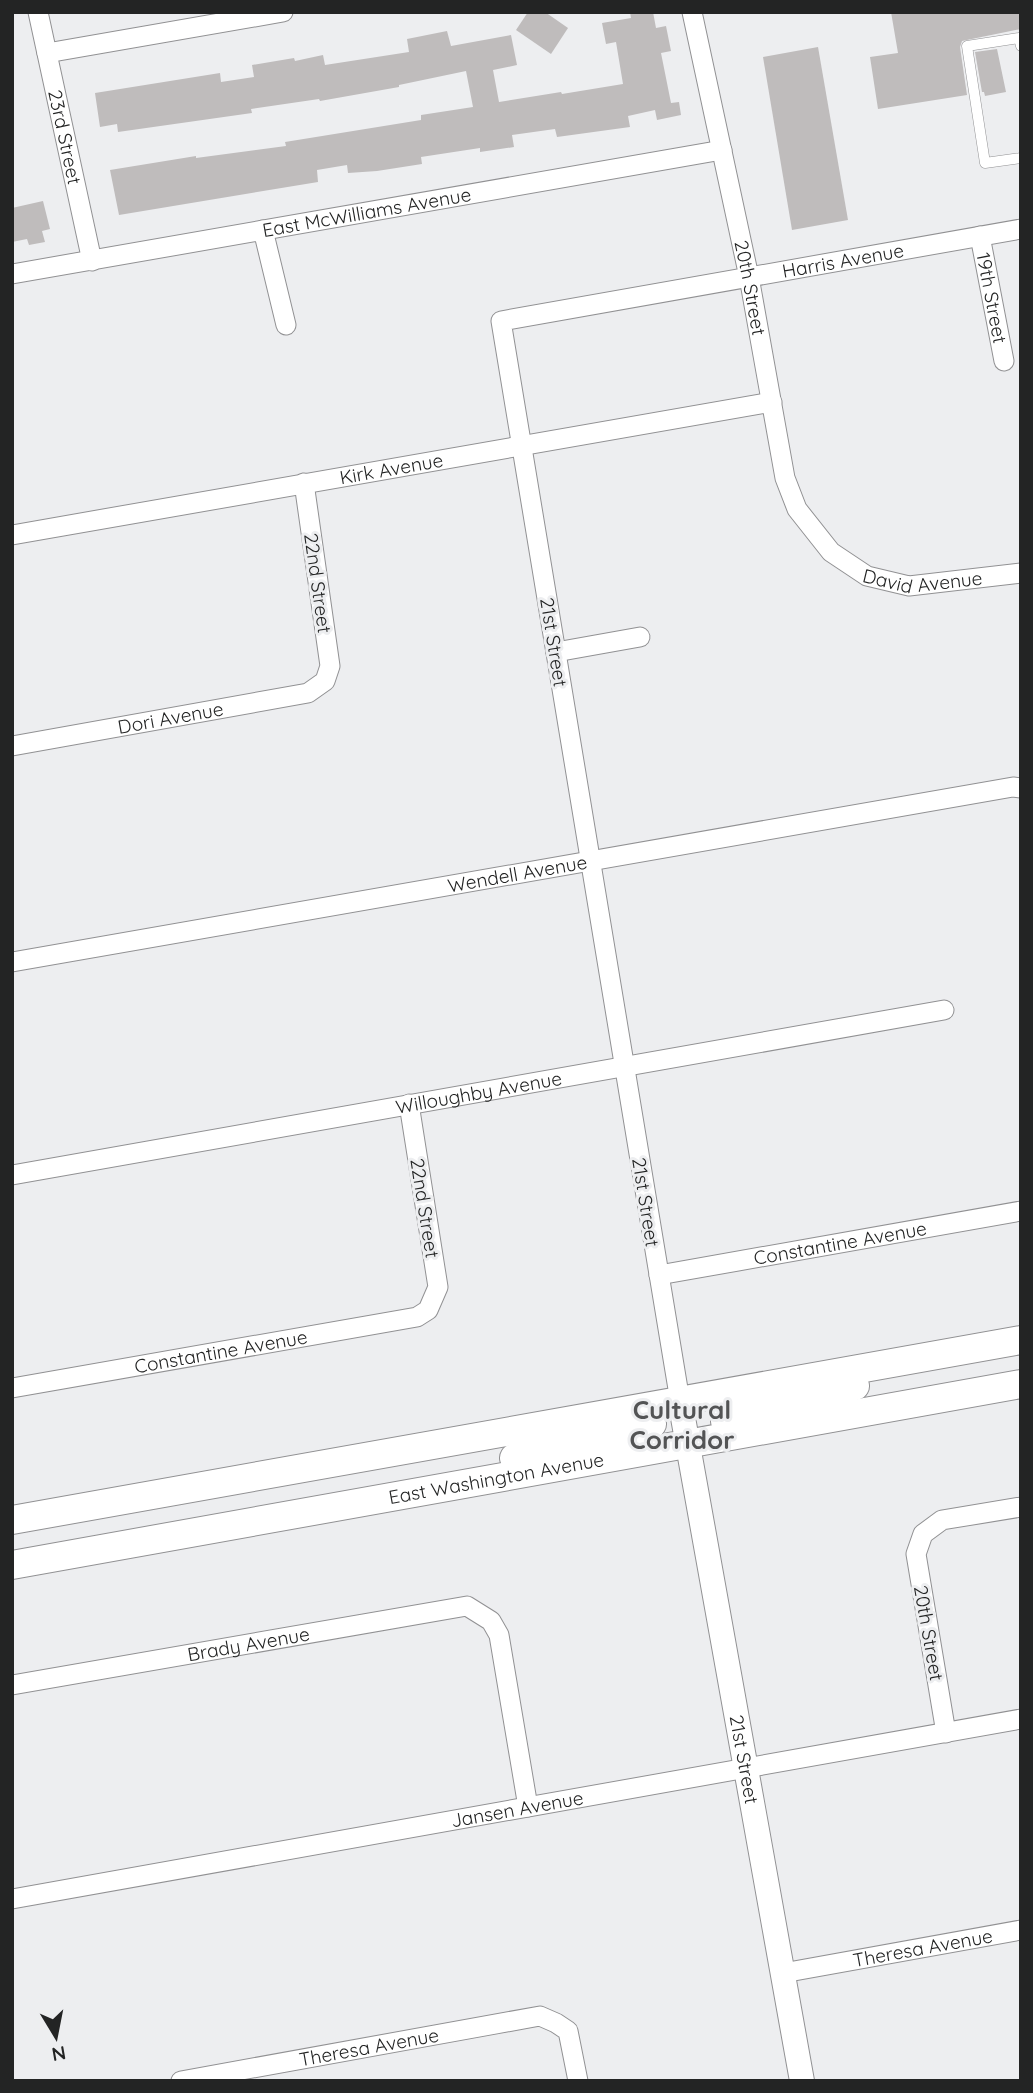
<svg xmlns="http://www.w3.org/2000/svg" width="1033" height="2093" viewBox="0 0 1033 2093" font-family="Quicksand,sans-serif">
<rect width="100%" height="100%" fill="#edeef0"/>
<g fill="#bfbcbc">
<polygon points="528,12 545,12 568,28 551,54 516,30"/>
<polygon points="630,12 653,12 656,28 666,26 671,51 661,53 671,103 679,102 681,115 657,120 655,110 628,116 630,127 557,137 555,129 512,135 514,147 480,152 480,148 421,157 422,164 377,171 348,173 347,165 317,170 318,182 119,215 110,170 196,156 196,158 286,146 285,142 421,120 421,115 473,107 466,71 399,85 399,87 320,101 319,99 251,109 252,113 118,132 117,124 100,127 95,93 220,73 221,82 254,77 252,65 294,58 295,61 323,55 325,65 409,52 407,39 447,31 451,46 511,35 517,65 493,70 499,102 561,92 562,94 623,84 616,42 606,44 602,23 631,18"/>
<polygon points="891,12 1021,12 1021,29 962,41 960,47 967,95 878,109 870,57 898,53"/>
<polygon points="818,47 848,220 792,230 763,57"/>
<polygon points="997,49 1006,92 985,96 984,92 982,92 975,52"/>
<polygon points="43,201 50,229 42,231 45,242 29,245 27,239 12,242 12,208"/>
</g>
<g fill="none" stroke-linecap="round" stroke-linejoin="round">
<defs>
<polyline id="service" points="1021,46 1019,38 967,46 985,163 1021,158"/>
<g id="minor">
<path id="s1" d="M 38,12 L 92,261"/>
<path id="s2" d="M 692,12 L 749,277 L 785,478 L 797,509 L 831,552 L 867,576 L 909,586 L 1021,573"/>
<polyline points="47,53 283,12"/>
<polyline points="263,230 286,325"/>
<path id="s3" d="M 980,236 L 1004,361"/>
<path id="s4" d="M 12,274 L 722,150"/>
<path id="s5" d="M 12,535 L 772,402"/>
<polyline points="556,652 640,637"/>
<path id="s6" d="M 12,746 L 308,693 L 325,681 L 330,666 L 304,483"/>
<path id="s7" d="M 12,962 L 1013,787 L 1021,788"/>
<path id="s8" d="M 12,1175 L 944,1010"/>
<path id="s9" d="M 659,1275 L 1021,1211"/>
<path id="s10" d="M 12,1388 L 417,1317 L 428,1310 L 438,1287 L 409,1104"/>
<path id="s11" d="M 680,1401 L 501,321 L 1021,229"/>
<path id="s12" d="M 12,1685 L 467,1606 L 491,1621 L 499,1635 L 528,1807"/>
<polyline points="946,1733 916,1554 923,1534 942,1520 1021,1507"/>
<path id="s13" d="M 12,1899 L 1021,1719"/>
<path id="s14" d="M 783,1973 L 1021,1930"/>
<path id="s15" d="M 181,2081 L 540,2016 L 556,2023 L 568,2031 L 578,2081"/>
</g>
<g id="tertiary">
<path id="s16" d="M 680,1401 L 802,2081"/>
</g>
<g id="secondary">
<polyline points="725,1421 855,1386"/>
<polyline points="514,1458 652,1424"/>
<polyline points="12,1520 1021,1340"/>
<path id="s17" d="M 12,1565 L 1021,1384"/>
</g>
</defs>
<use href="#service" stroke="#919193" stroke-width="11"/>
<use href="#minor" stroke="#919193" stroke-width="21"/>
<use href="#tertiary" stroke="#919193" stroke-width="26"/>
<use href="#secondary" stroke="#919193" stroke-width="30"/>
<use href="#service" stroke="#fff" stroke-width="10"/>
<use href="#minor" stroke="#fff" stroke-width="19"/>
<use href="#tertiary" stroke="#fff" stroke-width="24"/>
<use href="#secondary" stroke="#fff" stroke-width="28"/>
</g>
<g text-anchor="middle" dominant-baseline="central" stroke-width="6" stroke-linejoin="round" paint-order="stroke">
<g font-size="19" fill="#232424" stroke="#edeef0">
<text stroke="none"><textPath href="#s1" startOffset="128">23rd Street</textPath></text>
<text stroke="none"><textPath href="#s4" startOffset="360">East McWilliams Avenue</textPath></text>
<text stroke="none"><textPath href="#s11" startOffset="1442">Harris Avenue</textPath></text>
<text stroke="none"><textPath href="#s2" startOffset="282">20th Street</textPath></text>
<text stroke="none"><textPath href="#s3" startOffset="63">19th Street</textPath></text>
<text stroke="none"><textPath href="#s5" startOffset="385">Kirk Avenue</textPath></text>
<text stroke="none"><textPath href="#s2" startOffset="663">David Avenue</textPath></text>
<text transform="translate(318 583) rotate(82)">22nd Street</text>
<text transform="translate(554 642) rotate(81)">21st Street</text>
<text stroke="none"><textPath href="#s6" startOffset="161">Dori Avenue</textPath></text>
<text stroke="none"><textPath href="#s7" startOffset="513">Wendell Avenue</textPath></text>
<text stroke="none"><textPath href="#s8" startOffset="474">Willoughby Avenue</textPath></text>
<text transform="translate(646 1202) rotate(81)">21st Street</text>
<text transform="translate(425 1208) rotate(81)">22nd Street</text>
<text stroke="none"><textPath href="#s9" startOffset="184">Constantine Avenue</textPath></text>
<text stroke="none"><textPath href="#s10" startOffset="212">Constantine Avenue</textPath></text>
<text stroke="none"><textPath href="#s17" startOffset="492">East Washington Avenue</textPath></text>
<text transform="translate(929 1633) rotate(80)">20th Street</text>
<text stroke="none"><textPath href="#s12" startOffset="240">Brady Avenue</textPath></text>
<text stroke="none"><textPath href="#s16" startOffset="364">21st Street</textPath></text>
<text stroke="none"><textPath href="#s13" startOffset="513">Jansen Avenue</textPath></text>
<text stroke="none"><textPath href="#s14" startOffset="142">Theresa Avenue</textPath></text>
<text stroke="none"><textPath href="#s15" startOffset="191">Theresa Avenue</textPath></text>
</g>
<g font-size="26" font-weight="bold" fill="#535455" stroke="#edeef0">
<text x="682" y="1409">Cultural<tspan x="682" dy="30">Corridor</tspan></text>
</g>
</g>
<rect width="1033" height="2093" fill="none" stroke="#232424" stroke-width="28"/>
<g transform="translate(56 2037) rotate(170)" stroke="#edeef0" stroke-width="5" paint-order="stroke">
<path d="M0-5L12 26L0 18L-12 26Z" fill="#232424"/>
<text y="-10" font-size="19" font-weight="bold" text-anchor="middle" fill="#232424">N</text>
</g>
</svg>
